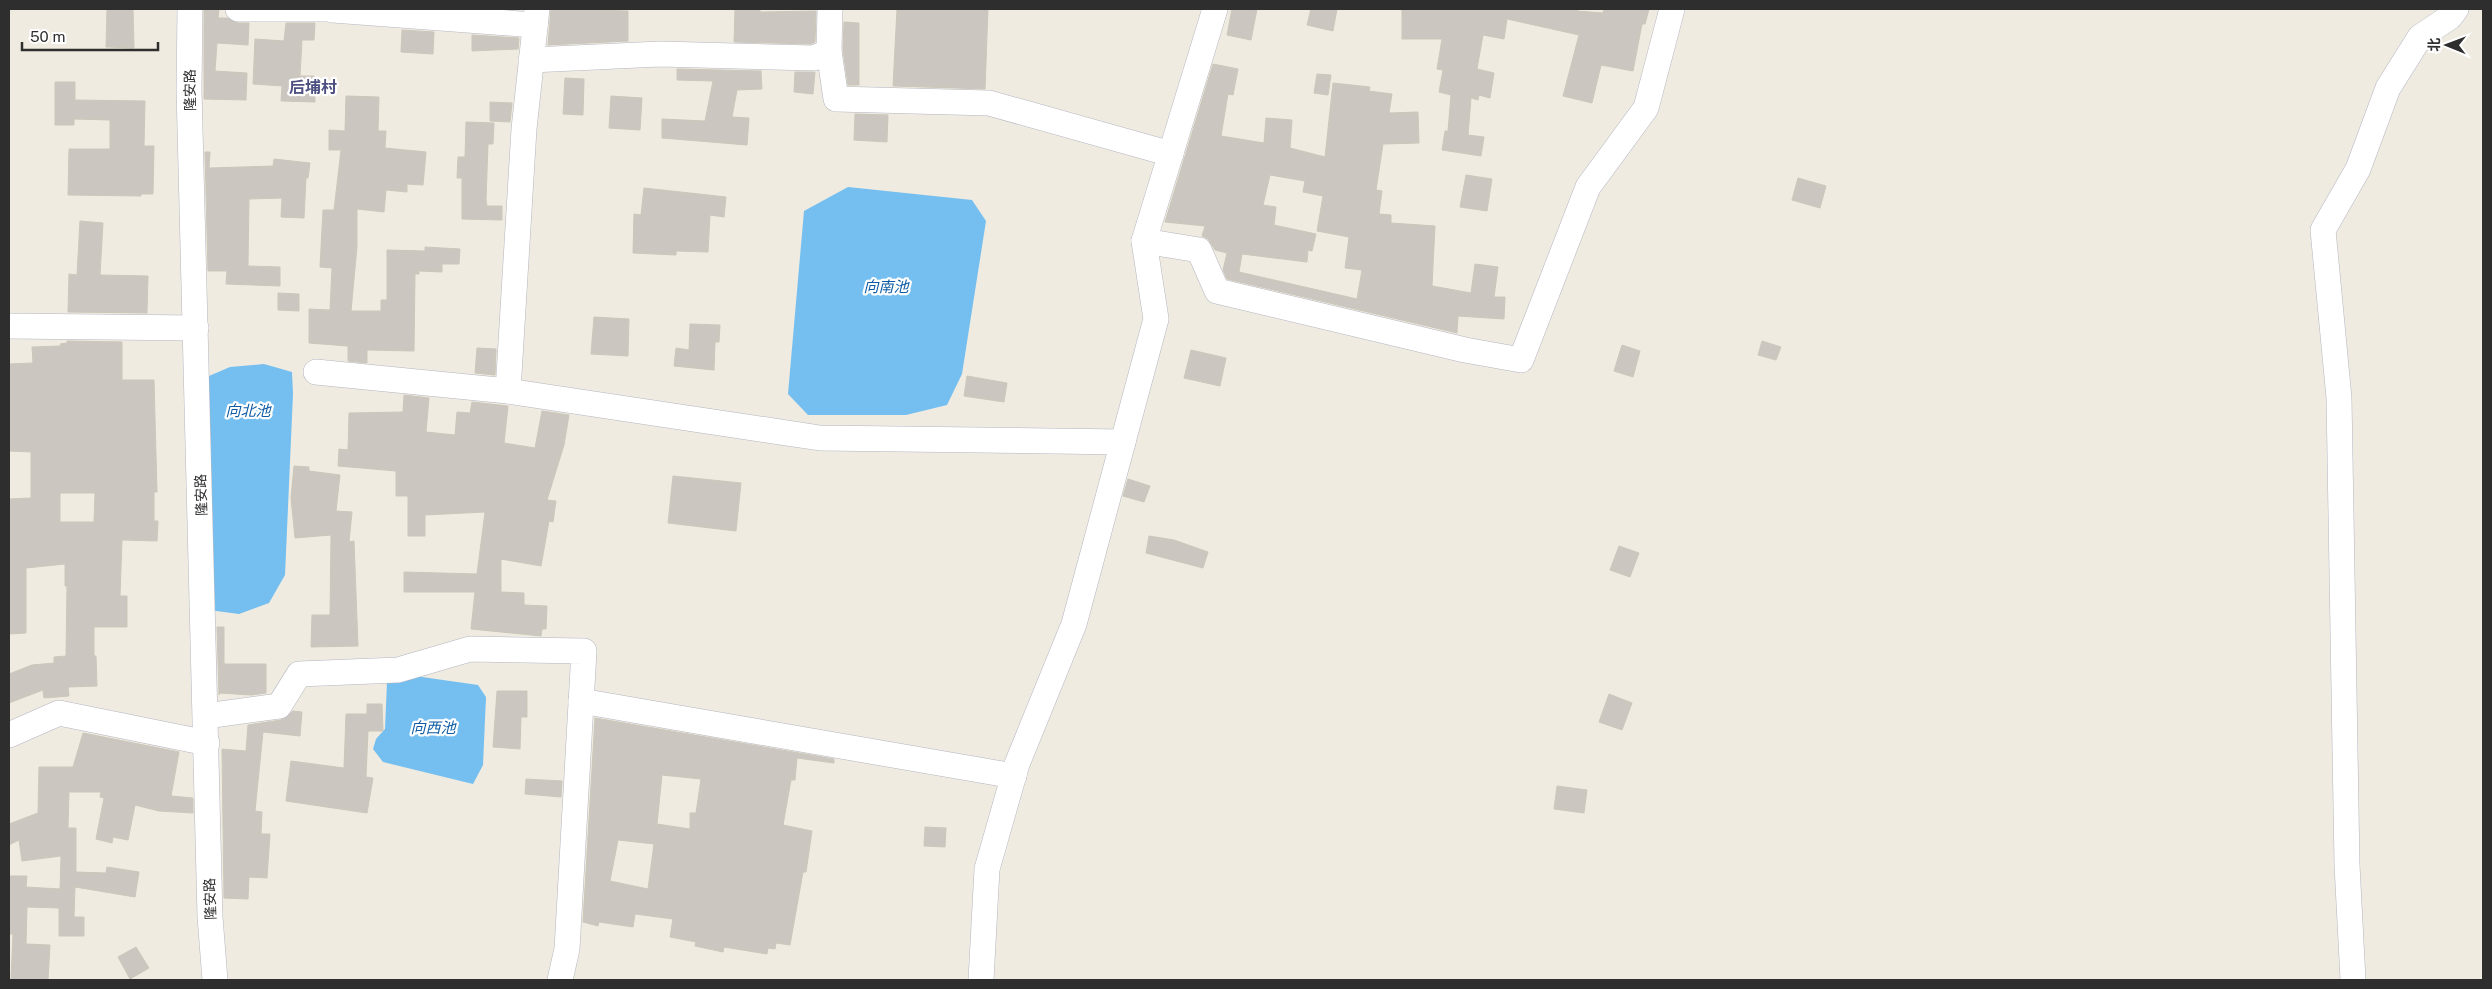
<svg xmlns="http://www.w3.org/2000/svg" width="2492" height="989" viewBox="0 0 2492 989" font-family="'Public Sans','Noto Sans SC',sans-serif">
<rect width="100%" height="100%" fill="#efebe1"/>
<g fill="#74bff0">
<polygon points="848,187 972,200 986,221 962,374 947,405 906,415 808,415 788,394 804,211"/>
<polygon points="264,364 292,372 293,394 285,575 269,603 239,614 209,610 202,379 230,367"/>
<polygon points="415,676 478,685 486,697 483,765 473,784 383,762 373,749 376,739 385,729 387,682"/>
</g>
<g fill="#cbc7c0" stroke="#cbc7ba" fill-rule="evenodd">
<polygon points="107,9 133,9 134,48 106,47"/>
<polygon points="204,9 219,9 218,18 227,18 238,23 249,23 248,45 217,43 215,71 247,73 246,100 204,99"/>
<polygon points="551,9 628,11 628,41 548,45"/>
<polygon points="735,9 760,9 760,12 816,11 815,42 811,44 734,42"/>
<polygon points="897,9 988,9 985,89 893,86"/>
<polygon points="1232,9 1257,9 1251,40 1227,35"/>
<polygon points="1311,9 1337,9 1333,31 1307,25"/>
<polygon points="1402,9 1578,9 1577,11 1603,13 1604,9 1649,9 1645,24 1642,24 1633,71 1601,65 1592,103 1563,96 1579,35 1507,19 1504,39 1483,35 1477,69 1494,73 1490,98 1479,95 1478,100 1471,98 1468,135 1484,137 1481,156 1442,150 1445,131 1448,131 1451,95 1439,92 1443,70 1437,69 1442,39 1402,39"/>
<polygon points="844,22 859,23 859,85 848,85 843,50"/>
<polygon points="286,23 315,23 314,40 302,40 300,76 314,76 315,102 281,101 282,86 253,84 255,39 284,41"/>
<polygon points="402,30 434,32 433,54 401,52"/>
<polygon points="472,35 519,38 518,49 472,51"/>
<path d="M 1213,64 L 1238,69 L 1233,95 L 1228,94 L 1221,136 L 1264,143 L 1266,118 L 1292,120 L 1290,148 L 1325,157 L 1333,83 L 1370,87 L 1369,91 L 1392,94 L 1389,113 L 1418,112 L 1419,143 L 1383,144 L 1376,190 L 1382,191 L 1379,214 L 1391,215 L 1391,223 L 1435,226 L 1432,286 L 1471,293 L 1475,264 L 1498,267 L 1494,297 L 1505,297 L 1504,319 L 1458,316 L 1457,333 L 1227,279 L 1223,270 L 1227,253 L 1215,250 L 1208,239 L 1202,236 L 1205,226 L 1165,222 ZM 1270,175 L 1305,181 L 1303,192 L 1323,196 L 1317,231 L 1349,237 L 1345,268 L 1362,270 L 1357,299 L 1239,272 L 1242,254 L 1307,262 L 1308,250 L 1312,251 L 1316,234 L 1274,225 L 1276,207 L 1263,205 Z"/>
<polygon points="677,69 761,71 762,89 737,90 732,117 749,118 747,145 662,138 662,119 705,121 713,81 677,80"/>
<polygon points="795,72 815,72 813,94 794,92"/>
<polygon points="1317,74 1331,75 1328,95 1314,93"/>
<polygon points="565,78 584,79 583,115 563,114"/>
<polygon points="55,82 75,82 75,100 145,101 144,146 154,146 153,194 141,194 141,196 68,195 69,149 110,149 110,120 74,119 74,125 55,125"/>
<polygon points="346,96 379,97 378,131 386,131 385,148 426,152 423,185 407,184 407,192 386,190 384,212 357,209 357,247 351,311 381,311 381,300 387,300 387,250 425,251 425,247 460,249 459,264 442,264 442,272 419,271 419,274 415,274 414,351 367,350 367,363 348,361 348,346 309,343 309,309 330,310 332,268 320,267 323,210 334,210 341,150 329,150 329,130 345,131"/>
<polygon points="611,96 642,98 640,130 609,128"/>
<polygon points="490,102 512,103 510,122 490,121"/>
<polygon points="855,114 888,115 887,142 854,140"/>
<polygon points="466,122 494,123 493,144 488,144 486,200 487,206 502,206 502,220 462,219 462,178 457,178 458,157 465,157"/>
<polygon points="205,152 210,152 209,168 273,166 274,159 310,163 308,178 306,178 304,218 281,217 282,198 249,199 248,266 280,267 280,286 226,284 227,271 208,271"/>
<polygon points="1466,175 1492,179 1487,211 1460,207"/>
<polygon points="1798,178 1826,186 1820,208 1792,200"/>
<polygon points="644,188 726,197 724,217 710,215 708,252 676,251 676,255 633,253 634,214 641,215"/>
<polygon points="80,221 103,223 100,275 148,276 147,313 68,312 69,274 77,275"/>
<polygon points="278,293 299,294 299,311 278,310"/>
<polygon points="594,317 629,319 628,356 591,354"/>
<polygon points="690,324 720,325 719,342 715,342 714,370 674,366 676,348 689,350"/>
<path d="M 67,341 L 122,342 L 122,380 L 154,380 L 157,492 L 154,492 L 154,521 L 158,521 L 157,541 L 122,540 L 120,596 L 127,596 L 127,627 L 94,627 L 94,656 L 96,656 L 97,686 L 68,687 L 69,696 L 44,698 L 43,690 L 9,703 L 9,674 L 32,665 L 54,663 L 54,657 L 66,656 L 67,586 L 65,586 L 65,564 L 26,568 L 26,633 L 9,634 L 9,499 L 31,498 L 31,452 L 9,451 L 9,364 L 33,363 L 32,347 L 61,346 L 60,344 L 67,343 ZM 60,493 L 95,493 L 94,522 L 60,522 Z"/>
<polygon points="1762,341 1781,347 1776,360 1758,355"/>
<polygon points="1622,345 1640,351 1633,377 1614,371"/>
<polygon points="477,348 496,349 495,375 475,373"/>
<polygon points="1191,350 1226,358 1220,386 1184,378"/>
<polygon points="967,376 1007,383 1004,402 964,396"/>
<polygon points="404,395 429,398 426,432 455,435 457,412 470,413 472,402 508,406 504,443 535,448 542,411 569,415 564,445 547,500 556,501 553,522 549,521 541,566 501,559 501,592 524,593 524,605 547,606 546,629 542,629 541,636 471,629 475,592 404,592 404,572 477,574 485,512 425,515 425,536 408,536 408,496 396,496 396,471 338,466 339,449 348,450 349,413 403,412"/>
<polygon points="294,466 309,467 309,471 340,475 336,511 352,512 349,542 354,541 358,646 311,647 312,615 330,615 331,535 295,538 291,498"/>
<polygon points="673,476 741,483 736,531 668,523"/>
<polygon points="1128,479 1150,486 1144,502 1123,496"/>
<polygon points="1149,536 1174,540 1208,552 1203,568 1146,553"/>
<polygon points="1619,546 1639,553 1630,577 1610,570"/>
<polygon points="217,627 224,627 224,664 266,664 266,693 251,695 220,693 219,695"/>
<polygon points="497,691 527,691 527,717 521,717 520,749 493,747"/>
<polygon points="1609,694 1632,703 1622,730 1599,722"/>
<polygon points="367,704 382,704 383,731 368,731 366,777 373,778 367,813 286,801 291,761 344,768 346,714 367,714"/>
<polygon points="293,711 302,712 300,736 263,732 255,811 262,812 261,834 270,834 267,878 249,877 248,899 224,898 222,749 246,751 248,725 281,720"/>
<path d="M 595,718 L 834,759 L 834,763 L 797,758 L 795,780 L 791,780 L 783,825 L 812,831 L 806,872 L 803,872 L 790,945 L 776,943 L 775,949 L 768,948 L 767,954 L 724,947 L 723,952 L 695,946 L 696,942 L 670,937 L 673,919 L 635,914 L 633,927 L 599,922 L 598,926 L 583,922 ZM 662,775 L 701,779 L 696,813 L 690,813 L 690,829 L 657,824 ZM 618,840 L 654,844 L 648,889 L 610,881 Z"/>
<polygon points="83,733 179,752 171,796 193,798 193,813 159,811 135,805 128,840 113,837 112,843 96,839 104,798 100,797 101,792 69,792 68,828 76,828 76,872 106,873 107,867 139,872 135,897 75,887 74,917 84,917 84,936 59,936 59,908 27,907 26,944 50,945 48,980 11,980 13,934 9,934 9,876 27,876 26,887 60,889 61,856 22,861 19,840 9,845 9,824 38,813 39,767 73,767"/>
<polygon points="526,779 562,781 561,797 525,794"/>
<polygon points="1557,786 1587,790 1584,813 1554,809"/>
<polygon points="925,827 946,828 945,847 924,846"/>
<polygon points="136,947 149,968 130,979 118,957"/>
</g>
<g fill="none" stroke-linecap="round" stroke-linejoin="round">
<defs>
<g id="minor">
<polyline points="190,9 189,89 210,917 215,980"/>
<polyline points="238,9 333,9"/>
<polyline points="537,9 524,129 508,391 820,438 1123,442"/>
<polyline points="333,10 535,25"/>
<polyline points="829,51 836,99 989,103 1171,154"/>
<polyline points="531,60 660,54 814,58 829,51 830,9"/>
<polyline points="1144,241 1199,250 1217,291 1465,350 1521,360 1588,187 1646,108 1672,9"/>
<polyline points="9,326 196,328"/>
<polyline points="316,372 508,391"/>
<polyline points="581,701 1014,776"/>
<polyline points="206,716 279,706 299,674 398,670 470,649 584,651 567,949 560,980"/>
<polyline points="9,735 59,713 207,743"/>
<polyline points="981,980 987,869 1017,764 1074,624 1156,319 1144,241 1215,9"/>
<polyline points="2353,980 2347,865 2339,398 2323,230 2358,169 2388,88 2420,37 2450,17 2456,9"/>
</g>
</defs>
<use href="#minor" stroke="#b4b5c1" stroke-width="26"/>
<use href="#minor" stroke="#fff" stroke-width="25"/>
</g>
<g text-anchor="middle" dominant-baseline="central" stroke-width="4.5" stroke-linejoin="round" paint-order="stroke">
<g font-size="14" fill="#2e2e2e" stroke="#fff">
<text transform="translate(190 90) rotate(-91)">隆安路</text>
<text transform="translate(201 495) rotate(-92)">隆安路</text>
<text transform="translate(210 899) rotate(-92)">隆安路</text>
</g>
<g font-size="15" font-style="italic" fill="#0d5ba3" stroke="#fff">
<text x="886" y="286">向南池</text>
<text x="248" y="410">向北池</text>
<text x="433" y="727">向西池</text>
</g>
<g font-size="16" font-weight="bold" fill="#4d4f80" stroke="#fff">
<text x="313" y="87">后埔村</text>
</g>
</g>
<rect width="2492" height="989" fill="none" stroke="#2e2e2e" stroke-width="20"/>
<g transform="translate(2447 45) rotate(271)" stroke="#ffffff" stroke-width="4" paint-order="stroke">
<path d="M0-4L9 19L0 12L-9 19Z" fill="#2e2e2e"/>
<text y="-8" font-size="14" font-weight="bold" text-anchor="middle" fill="#2e2e2e">北</text>
</g>
<path d="M22 42v8h136v-8" fill="none" stroke="#2e2e2e" stroke-width="2.5"/>
<text x="30" y="42" font-size="15" fill="#2e2e2e" stroke="#ffffff" stroke-width="4" paint-order="stroke">50 m</text>
</svg>
